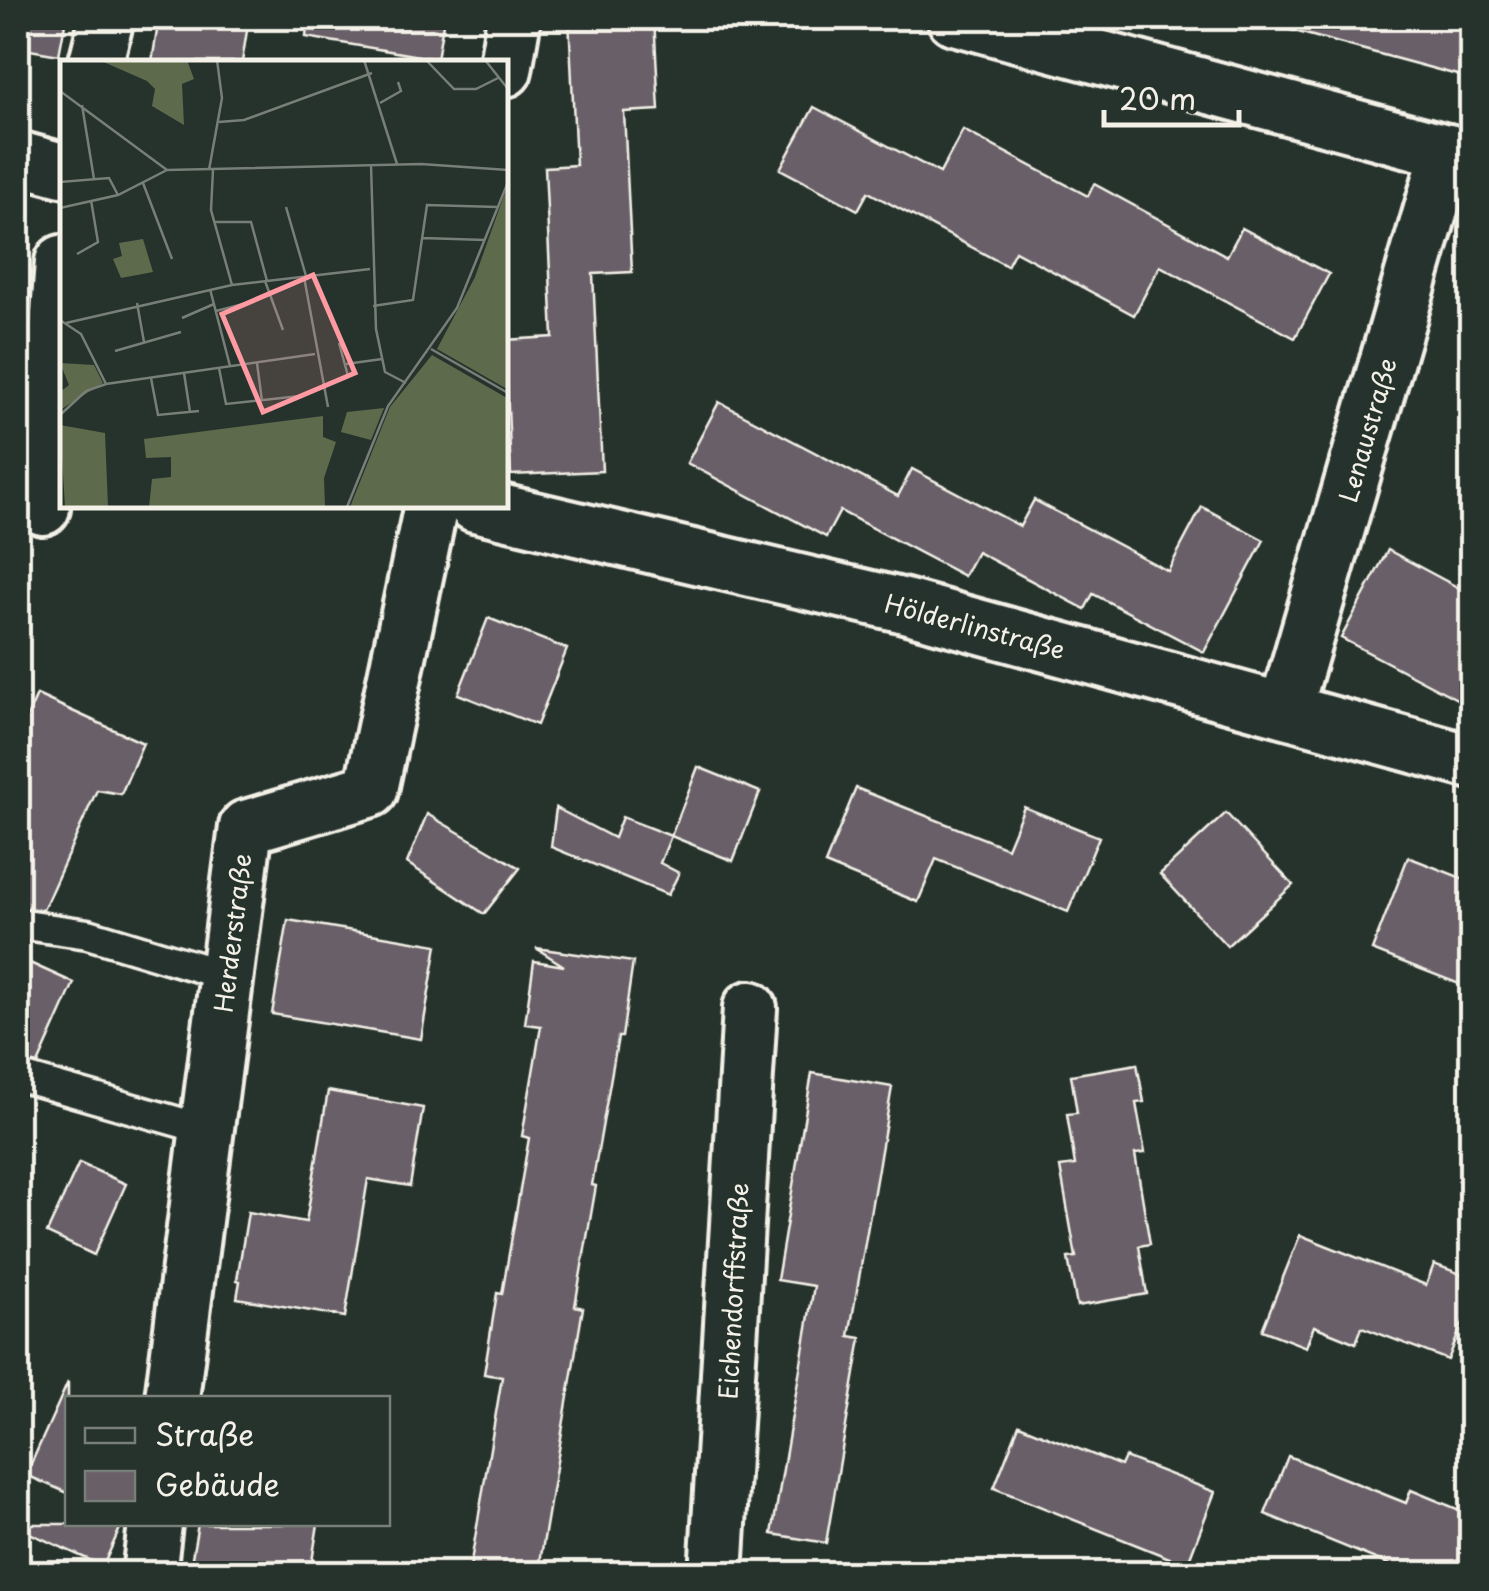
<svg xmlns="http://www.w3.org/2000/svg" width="1489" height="1591" viewBox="0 0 1489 1591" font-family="'Playpen Sans',sans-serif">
<rect width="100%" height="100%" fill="#26332d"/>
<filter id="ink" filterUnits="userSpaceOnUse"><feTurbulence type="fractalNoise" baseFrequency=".01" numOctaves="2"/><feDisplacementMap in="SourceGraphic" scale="20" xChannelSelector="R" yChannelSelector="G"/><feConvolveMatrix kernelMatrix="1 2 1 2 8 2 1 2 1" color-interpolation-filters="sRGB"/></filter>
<g filter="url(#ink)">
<g fill="#685f67" stroke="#f4f1e8" stroke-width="2.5">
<polygon points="18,18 66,18 59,55 18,48"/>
<polygon points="159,18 249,18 242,62 152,62"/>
<polygon points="308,18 444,18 437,59 306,37"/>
<polygon points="569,18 654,18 659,110 624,112 632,272 593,274 602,471 511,475 505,340 553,337 545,167 576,165"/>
<polygon points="1289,18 1472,18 1472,79 1287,29"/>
<polygon points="814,107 940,173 963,130 1088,196 1094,184 1227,256 1242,228 1329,274 1295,338 1160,266 1134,315 1015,251 1007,266 868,192 858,210 780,169"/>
<polygon points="719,402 898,496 912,469 1020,526 1034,500 1168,571 1202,507 1264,540 1204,652 1093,594 1085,609 977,552 964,576 840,511 826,537 687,463"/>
<polygon points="1388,550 1472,595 1472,707 1341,638"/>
<polygon points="488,618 567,649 537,725 458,694"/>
<polygon points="37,695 143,743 121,794 97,790 43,910 18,907 18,737"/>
<polygon points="698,767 760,792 733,861 671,836"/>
<polygon points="856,788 1007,848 1024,807 1099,837 1068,912 936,859 918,902 825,864"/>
<polygon points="556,808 614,838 622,817 671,836 660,863 679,873 668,895 551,847"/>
<polygon points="1226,813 1293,885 1227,946 1160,874"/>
<polygon points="427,814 520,868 484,914 407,863"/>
<polygon points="1408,857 1472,882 1472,989 1372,950"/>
<polygon points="288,920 437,945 421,1039 272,1014"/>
<polygon points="18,942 28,943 21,959 74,983 38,1064 18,1059"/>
<polygon points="536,948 633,962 622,1037 618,1037 592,1185 596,1186 575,1306 583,1308 538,1574 469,1574 502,1377 484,1374 497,1293 502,1294 529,1138 522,1136 541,1026 525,1024 534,961 564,966"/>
<polygon points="1137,1064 1144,1102 1136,1103 1145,1153 1135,1154 1150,1244 1139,1246 1147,1294 1077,1306 1068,1258 1076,1257 1060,1167 1075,1165 1067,1114 1077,1113 1071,1075"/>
<polygon points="812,1073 892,1087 849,1336 861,1338 826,1543 772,1534 814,1286 777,1280"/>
<polygon points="328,1091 423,1108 410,1186 368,1179 345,1317 237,1298 240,1281 237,1280 248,1212 306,1222"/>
<polygon points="79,1163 126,1184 94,1255 47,1233"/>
<polygon points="1300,1235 1426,1285 1434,1264 1472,1278 1472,1300 1448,1360 1362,1327 1356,1343 1314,1326 1306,1347 1262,1330"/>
<polygon points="68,1382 68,1493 26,1475"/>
<polygon points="1019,1425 1121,1466 1125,1457 1215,1492 1187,1565 994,1488"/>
<polygon points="1288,1456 1406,1503 1411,1490 1472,1515 1472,1574 1412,1574 1265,1514"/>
<polygon points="18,1524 122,1524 103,1566 18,1528"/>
<polygon points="198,1524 318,1524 310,1574 189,1574"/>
</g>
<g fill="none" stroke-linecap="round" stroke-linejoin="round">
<defs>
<g id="service">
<polyline points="18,924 88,934 227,976"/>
<polyline points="18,1076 207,1130"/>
</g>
<g id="minor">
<polyline points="954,18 1472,158"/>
<polyline points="96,62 107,18"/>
<polyline points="505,70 514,18"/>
<polyline points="18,158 62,170"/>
<polyline points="475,505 901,605 1472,762"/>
<polyline points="43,508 62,262"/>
<polyline points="1285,710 1448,151"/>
<polyline points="172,1398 246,827 371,790 431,505"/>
<polyline points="149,1574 155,1524"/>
<polyline points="716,1574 750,1008"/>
</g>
</defs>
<use href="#service" stroke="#f4f1e8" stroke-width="35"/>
<use href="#minor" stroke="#f4f1e8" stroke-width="60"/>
<use href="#service" stroke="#26332d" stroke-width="28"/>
<use href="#minor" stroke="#26332d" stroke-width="52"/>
</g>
</g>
<g text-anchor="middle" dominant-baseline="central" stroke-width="10" stroke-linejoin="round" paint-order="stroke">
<g font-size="25" fill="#f4f1e8" stroke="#26332d">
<text transform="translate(1367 430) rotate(-74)">Lenaustraße</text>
<text transform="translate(975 626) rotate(15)">Hölderlinstraße</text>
<text transform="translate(232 933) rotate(-83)">Herderstraße</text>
<text transform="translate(733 1291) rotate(-87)">Eichendorffstraße</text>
</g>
</g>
<g transform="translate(60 60)">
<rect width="448" height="448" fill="#26332d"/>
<path d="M 39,0 L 127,0 L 134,19 L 122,24 L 124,65 L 92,46 L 95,29 L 87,21 ZM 447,127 L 447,329 L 377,289 L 415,217 ZM 83,179 L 93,212 L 61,218 L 53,199 L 62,196 L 59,183 ZM 372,295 L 447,338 L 447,447 L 290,447 L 330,347 ZM 0,303 L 34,305 L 43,323 L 0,350 L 0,332 L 9,325 ZM 324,348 L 311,380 L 281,372 L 287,352 ZM 263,356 L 263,377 L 276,382 L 264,418 L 265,447 L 89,447 L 92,419 L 111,417 L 111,397 L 86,398 L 84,379 ZM 0,365 L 45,373 L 48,447 L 5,447 Z" fill="#5e6a4c"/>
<path fill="none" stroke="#787f78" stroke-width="2.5" d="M 304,0 L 337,104M 366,0 L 394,29 L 416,29 L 438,18M 425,0 L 448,29M 0,31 L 107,110 L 361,104 L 448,110M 320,43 L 341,31 L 338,22M 22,45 L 34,119M 159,62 L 184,60 L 312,13M 311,105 L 316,269 L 325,312 L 346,323M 149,110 L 162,38 L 157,0M 153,110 L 151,150 L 172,225M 0,122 L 49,118 L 58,135M 83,123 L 112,199M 226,147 L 246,216M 0,148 L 58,135 L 107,110M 154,162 L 191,162 L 207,221M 363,178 L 425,180M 17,194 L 38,182 L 31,140M 244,217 L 268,347M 205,221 L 223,270M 150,229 L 170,306M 77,243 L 84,282M 313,246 L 353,240 L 367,145 L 438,147M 156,251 L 187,243M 122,258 L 154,244M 0,260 L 21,274 L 46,324M 6,263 L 172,225 L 310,209M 279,283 L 288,316M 371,289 L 448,333M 55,291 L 121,272M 197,303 L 202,341M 286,304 L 322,299M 159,308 L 166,344 L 240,336M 124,313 L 130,352M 91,318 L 98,355 L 139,351M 0,355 L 26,331 L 46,324 L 255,294M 287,447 L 328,346 L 397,248 L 448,122"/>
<path fill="#ff9aa2" fill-opacity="0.15" stroke="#ff9aa2" stroke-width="5" d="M 253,215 L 295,313 L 203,352 L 162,254 Z"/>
<rect width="448" height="448" fill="none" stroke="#f4f1e8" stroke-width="5"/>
</g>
<rect width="1489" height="1591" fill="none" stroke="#26332d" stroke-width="60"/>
<rect x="30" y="30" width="1429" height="1531" fill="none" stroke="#f4f1e8" stroke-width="4" filter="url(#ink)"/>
<rect x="65" y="1396" width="325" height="130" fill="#26332d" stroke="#787f78" stroke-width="2.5"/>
<rect x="85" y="1428" width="50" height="15" fill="#26332d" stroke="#787f78" stroke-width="2.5"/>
<text x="155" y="1446" font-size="30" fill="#f4f1e8">Straße</text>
<rect x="85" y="1471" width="50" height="30" fill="#685f67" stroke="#787f78" stroke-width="2.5"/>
<text x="155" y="1496" font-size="30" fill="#f4f1e8">Gebäude</text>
<path d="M1104 110v15h135v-15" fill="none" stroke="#f4f1e8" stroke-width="5"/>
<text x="1119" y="110" font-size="30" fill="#f4f1e8" stroke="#26332d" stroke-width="8" paint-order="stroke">20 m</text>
</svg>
